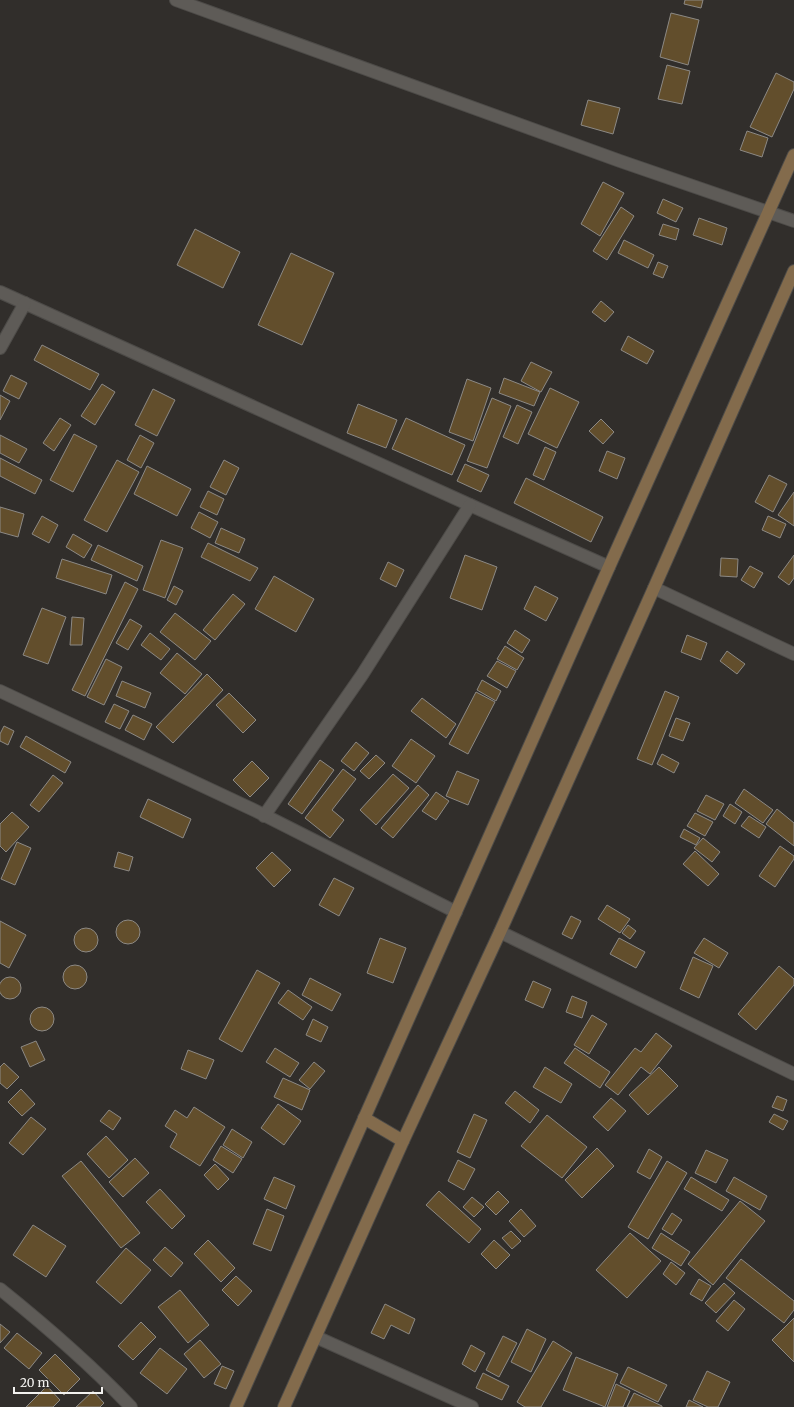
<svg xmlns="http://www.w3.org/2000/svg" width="794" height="1407" viewBox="0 0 794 1407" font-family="Merriweather,serif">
<rect width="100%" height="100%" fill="#312e2b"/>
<g fill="#624e2c" stroke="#8c8985">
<polygon points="685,0 703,0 701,8 684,4"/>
<polygon points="671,13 699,20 688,65 660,57"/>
<polygon points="667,65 690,71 682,104 658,99"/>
<polygon points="776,73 794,82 794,89 772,137 750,127"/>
<polygon points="588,100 620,108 613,134 581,125"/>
<polygon points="747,131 768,138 762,157 740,150"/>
<polygon points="603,182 624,193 600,236 581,224"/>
<polygon points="663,199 683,208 676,222 657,213"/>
<polygon points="621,207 634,216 607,260 593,251"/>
<polygon points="699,218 727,228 722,245 693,235"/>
<polygon points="663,224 679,229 676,240 659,235"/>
<polygon points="195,229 240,252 223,288 177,265"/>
<polygon points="624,240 654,255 648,268 618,253"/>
<polygon points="291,253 334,273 302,345 258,325"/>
<polygon points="658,262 668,266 663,278 653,274"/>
<polygon points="601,301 614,312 605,322 592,312"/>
<polygon points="628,336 654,351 647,364 621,350"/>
<polygon points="42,345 99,374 90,390 34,360"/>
<polygon points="531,362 552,372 541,392 521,381"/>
<polygon points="11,375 27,383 19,399 3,391"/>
<polygon points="504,378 540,392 534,406 499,393"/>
<polygon points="467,379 491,388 473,441 449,432"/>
<polygon points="102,384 115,392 95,425 81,416"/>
<polygon points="550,388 579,402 557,448 528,434"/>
<polygon points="153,389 175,400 157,436 135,425"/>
<polygon points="0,395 10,401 0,420"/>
<polygon points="492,398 511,406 487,468 467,461"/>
<polygon points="358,404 397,420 386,448 347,433"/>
<polygon points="517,405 532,412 518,444 503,437"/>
<polygon points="60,418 71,425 54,451 43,443"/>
<polygon points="406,418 465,445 452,475 392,449"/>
<polygon points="601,419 614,432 603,444 589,431"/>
<polygon points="74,434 97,446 73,492 50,480"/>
<polygon points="0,435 27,449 19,463 0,453"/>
<polygon points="140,435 154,443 141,468 127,460"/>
<polygon points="545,447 556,452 544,480 533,475"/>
<polygon points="607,451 625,458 617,479 599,471"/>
<polygon points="0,458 42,480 35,494 0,476"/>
<polygon points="117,460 139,472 107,532 84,520"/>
<polygon points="224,460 239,468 226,495 210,487"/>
<polygon points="465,464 489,475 481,492 457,481"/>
<polygon points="147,466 191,489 177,516 134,494"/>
<polygon points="769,475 787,484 773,512 755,502"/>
<polygon points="526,478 603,517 591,542 514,503"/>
<polygon points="208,491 224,499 217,515 200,507"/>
<polygon points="794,492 794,526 778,515"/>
<polygon points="0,507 24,514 18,537 0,532"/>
<polygon points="199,512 218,522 210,538 191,528"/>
<polygon points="42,516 58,525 49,543 32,534"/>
<polygon points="768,516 786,524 780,538 762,530"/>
<polygon points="221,528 245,539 239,553 215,543"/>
<polygon points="73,534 92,545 84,558 66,547"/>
<polygon points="161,540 183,548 165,598 143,590"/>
<polygon points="208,543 258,568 250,581 201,557"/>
<polygon points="98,545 143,566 137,581 91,560"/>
<polygon points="465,555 497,567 482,610 450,598"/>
<polygon points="794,555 794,578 789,585 778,577"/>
<polygon points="721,558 738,559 737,577 720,576"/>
<polygon points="62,559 112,575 106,594 56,578"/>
<polygon points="388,562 404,570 396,587 380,579"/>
<polygon points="750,566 763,573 754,588 741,580"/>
<polygon points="274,576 314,599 296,632 255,609"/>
<polygon points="125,582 138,589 85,696 72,690"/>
<polygon points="174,586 183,591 176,605 167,600"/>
<polygon points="535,586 558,598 546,621 524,609"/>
<polygon points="233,594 245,604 215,640 203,630"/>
<polygon points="42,608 66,617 48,664 23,655"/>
<polygon points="175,613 211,641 195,660 160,632"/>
<polygon points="72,617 84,618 82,645 70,645"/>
<polygon points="130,619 142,626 128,650 116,643"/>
<polygon points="515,630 530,640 522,653 507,643"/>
<polygon points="150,633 170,649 161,660 141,645"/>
<polygon points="687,635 707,643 701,660 681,652"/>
<polygon points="505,646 524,658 517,670 497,659"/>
<polygon points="727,651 745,664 737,674 720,661"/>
<polygon points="177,653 202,674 185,694 160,673"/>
<polygon points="106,659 122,667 104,705 87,697"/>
<polygon points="497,661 516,671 507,688 487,676"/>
<polygon points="207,674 223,690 173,743 156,727"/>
<polygon points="482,680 501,691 496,701 477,690"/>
<polygon points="122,681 151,693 145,708 116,696"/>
<polygon points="665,691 679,697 652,765 637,759"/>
<polygon points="476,692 495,702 468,754 449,744"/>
<polygon points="229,693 256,720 243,733 216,705"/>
<polygon points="422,698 456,724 446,738 411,711"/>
<polygon points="114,704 129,711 120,729 105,722"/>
<polygon points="133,715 152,724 144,740 125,730"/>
<polygon points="676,718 690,723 683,741 669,736"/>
<polygon points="4,726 14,731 8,745 0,741 0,734"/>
<polygon points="26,736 71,762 65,773 20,747"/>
<polygon points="411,739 435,756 416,783 392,766"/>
<polygon points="356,742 369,753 354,771 341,761"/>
<polygon points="662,754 679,763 674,773 657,764"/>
<polygon points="376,755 385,763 369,779 360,771"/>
<polygon points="320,760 334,770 302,814 288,804"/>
<polygon points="252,761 269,778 250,797 233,780"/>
<polygon points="343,769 356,779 332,810 344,820 330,838 305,818"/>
<polygon points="457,771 479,780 468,805 446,796"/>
<polygon points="393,774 409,788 376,825 360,810"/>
<polygon points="53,775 63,783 39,812 30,805"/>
<polygon points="418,785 429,795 393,838 381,828"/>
<polygon points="744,789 773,810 763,823 735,803"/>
<polygon points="436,792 449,801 436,820 422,811"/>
<polygon points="706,795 724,804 715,820 697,811"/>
<polygon points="148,799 191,819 183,838 140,817"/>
<polygon points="730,804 742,812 735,824 723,816"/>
<polygon points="777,809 794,823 794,846 766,824"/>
<polygon points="12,812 29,827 6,852 0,846 0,824"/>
<polygon points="695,813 713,822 705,836 687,826"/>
<polygon points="749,816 766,827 759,838 741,826"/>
<polygon points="684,829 700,838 696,845 680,837"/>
<polygon points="703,838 720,852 712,862 694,848"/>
<polygon points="17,842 31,848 15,885 1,879"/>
<polygon points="780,846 794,856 794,859 775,887 759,876"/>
<polygon points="695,851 719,874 708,886 683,864"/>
<polygon points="118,852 133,857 129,871 114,867"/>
<polygon points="272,852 291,870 274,887 256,868"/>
<polygon points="334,878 354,888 339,916 319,905"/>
<polygon points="607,905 630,919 620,933 598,919"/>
<polygon points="571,916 581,921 572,939 562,934"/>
<circle cx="128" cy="932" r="12"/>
<polygon points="0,921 26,935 9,968 0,963"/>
<polygon points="628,925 636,931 630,939 622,933"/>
<circle cx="86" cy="940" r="12"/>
<polygon points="380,938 406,948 393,983 367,973"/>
<polygon points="619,938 645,952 636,968 610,954"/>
<polygon points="704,938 728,953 719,968 694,953"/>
<polygon points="693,957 713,966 699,998 680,989"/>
<circle cx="75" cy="977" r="12"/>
<polygon points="779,966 794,979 794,985 756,1030 738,1014"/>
<polygon points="257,970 280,983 242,1052 219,1039"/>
<circle cx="10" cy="988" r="11"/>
<polygon points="310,978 341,994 332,1011 302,995"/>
<polygon points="533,981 551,989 543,1008 525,1000"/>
<polygon points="288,990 312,1007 303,1020 278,1003"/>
<polygon points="572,996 587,1002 582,1018 566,1012"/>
<circle cx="42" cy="1019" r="12"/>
<polygon points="592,1015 607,1024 589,1054 574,1045"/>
<polygon points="313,1019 328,1027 321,1042 306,1035"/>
<polygon points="656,1033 672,1046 650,1074 641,1067 618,1095 605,1085 635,1048 641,1052"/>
<polygon points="36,1041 45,1060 30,1067 21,1047"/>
<polygon points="275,1048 299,1063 290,1077 266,1062"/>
<polygon points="575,1048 610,1072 600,1088 564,1063"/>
<polygon points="188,1050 214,1060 206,1079 181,1069"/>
<polygon points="314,1062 325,1071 310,1089 299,1080"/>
<polygon points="4,1063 19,1077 7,1089 0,1083 0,1067"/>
<polygon points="545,1067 572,1084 561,1103 533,1087"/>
<polygon points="659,1067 678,1086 648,1115 629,1095"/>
<polygon points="283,1078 310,1090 302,1110 274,1097"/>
<polygon points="21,1089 35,1104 22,1116 8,1102"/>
<polygon points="515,1091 539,1110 530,1123 505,1103"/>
<polygon points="777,1096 787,1100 783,1111 772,1107"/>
<polygon points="611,1098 626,1111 608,1131 593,1117"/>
<polygon points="278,1104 301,1121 284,1145 261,1128"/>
<polygon points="194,1107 225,1127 200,1166 170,1147 177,1134 165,1126 175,1110 187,1118"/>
<polygon points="109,1110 121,1118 113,1130 100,1121"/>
<polygon points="474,1114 487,1120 470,1158 457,1152"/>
<polygon points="774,1114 788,1121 783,1130 769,1122"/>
<polygon points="547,1115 587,1147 562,1178 521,1146"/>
<polygon points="31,1117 46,1129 23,1155 9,1143"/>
<polygon points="232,1129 252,1142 243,1158 223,1145"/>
<polygon points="106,1136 128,1160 109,1178 87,1154"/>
<polygon points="221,1146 242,1159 233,1173 213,1160"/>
<polygon points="597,1148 614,1166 582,1198 565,1180"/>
<polygon points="649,1149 662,1157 650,1179 637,1172"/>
<polygon points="706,1150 728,1160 716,1183 695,1173"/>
<polygon points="135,1158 149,1173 123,1197 109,1182"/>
<polygon points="458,1160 475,1169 464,1190 448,1181"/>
<polygon points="81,1161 140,1233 121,1248 62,1176"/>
<polygon points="667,1161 687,1173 648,1239 628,1227"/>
<polygon points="215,1164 229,1179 218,1190 204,1175"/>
<polygon points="274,1177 295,1186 286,1209 264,1199"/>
<polygon points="691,1177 729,1200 722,1211 684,1189"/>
<polygon points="734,1177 767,1196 760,1210 726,1191"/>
<polygon points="160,1189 185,1216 172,1229 146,1202"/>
<polygon points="439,1191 481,1229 469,1243 426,1205"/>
<polygon points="498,1191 509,1202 496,1215 485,1204"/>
<polygon points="472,1197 484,1207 474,1217 463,1207"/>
<polygon points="740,1201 765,1221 713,1285 688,1264"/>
<polygon points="267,1209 284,1216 271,1251 253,1244"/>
<polygon points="521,1209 536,1226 524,1237 509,1221"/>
<polygon points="672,1213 682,1220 672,1235 662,1229"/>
<polygon points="33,1225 66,1246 46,1277 13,1255"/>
<polygon points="511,1231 521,1241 512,1249 502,1238"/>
<polygon points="630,1233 661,1261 627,1298 596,1270"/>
<polygon points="661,1233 690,1252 681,1266 652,1248"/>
<polygon points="208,1240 235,1268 221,1282 194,1254"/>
<polygon points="494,1240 510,1255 496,1269 481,1254"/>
<polygon points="165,1247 183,1263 171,1277 153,1260"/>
<polygon points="126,1248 151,1270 121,1304 96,1282"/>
<polygon points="741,1259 794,1301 794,1310 784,1323 726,1278"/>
<polygon points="671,1262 685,1273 676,1285 663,1274"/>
<polygon points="236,1276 252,1291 238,1306 222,1290"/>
<polygon points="699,1279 711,1286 702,1301 690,1294"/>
<polygon points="724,1283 735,1293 716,1313 705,1303"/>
<polygon points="180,1290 209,1325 188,1343 158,1307"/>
<polygon points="734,1300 745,1309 728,1331 716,1321"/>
<polygon points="385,1304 415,1319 409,1334 391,1325 384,1339 371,1333"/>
<polygon points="794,1318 794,1362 772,1340"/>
<polygon points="141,1322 156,1337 133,1360 118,1346"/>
<polygon points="0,1324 10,1332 0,1343"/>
<polygon points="527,1329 546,1339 531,1372 511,1362"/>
<polygon points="17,1333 42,1353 29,1369 4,1348"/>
<polygon points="503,1336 517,1343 499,1377 486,1370"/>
<polygon points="200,1340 221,1364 204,1378 184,1354"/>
<polygon points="553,1341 572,1353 541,1407 525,1407 517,1402"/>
<polygon points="471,1345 485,1353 475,1372 462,1364"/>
<polygon points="160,1348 187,1369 167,1394 140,1373"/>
<polygon points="55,1354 80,1379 64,1395 39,1370"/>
<polygon points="576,1357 618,1374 605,1407 563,1390"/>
<polygon points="222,1366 234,1371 226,1389 214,1384"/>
<polygon points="628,1367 667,1385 658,1402 620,1383"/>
<polygon points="707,1371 730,1382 718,1407 708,1407 693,1400"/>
<polygon points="483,1373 509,1386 502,1400 476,1388"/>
<polygon points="616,1384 630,1391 623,1407 607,1407"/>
<polygon points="47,1386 60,1400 53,1407 26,1407"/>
<polygon points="93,1391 104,1403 100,1407 76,1407"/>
<polygon points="634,1393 662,1406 662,1407 627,1407"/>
<polygon points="689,1400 703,1407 686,1407"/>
</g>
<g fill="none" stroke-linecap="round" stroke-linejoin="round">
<defs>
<g id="minor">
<polyline points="176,0 620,161 794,221"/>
<polyline points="0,292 470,505 609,567"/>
<polyline points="0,348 25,303"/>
<polyline points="654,588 794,654"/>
<polyline points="0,691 256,811 456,912"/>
<polyline points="264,816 362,675 470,505"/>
<polyline points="500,932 794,1074"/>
<path d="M 0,1289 C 46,1326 90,1364 131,1407"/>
<polyline points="316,1337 472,1407"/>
</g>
<g id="secondary">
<polyline points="364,1118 403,1141"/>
<polyline points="236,1407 609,567 794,155"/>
<polyline points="284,1407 403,1141 500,932 654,588 794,271"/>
</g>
</defs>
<use href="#minor" stroke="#4d4b48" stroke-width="14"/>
<use href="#secondary" stroke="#4d4b48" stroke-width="14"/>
<use href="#minor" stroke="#5e5b57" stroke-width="12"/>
<use href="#secondary" stroke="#836b4c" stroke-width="12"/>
</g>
<path d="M14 1387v6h88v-6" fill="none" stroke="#f3f2ef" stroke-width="2"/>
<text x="20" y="1387" font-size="12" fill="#f3f2ef" stroke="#312e2b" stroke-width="3" paint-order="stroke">20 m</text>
</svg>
